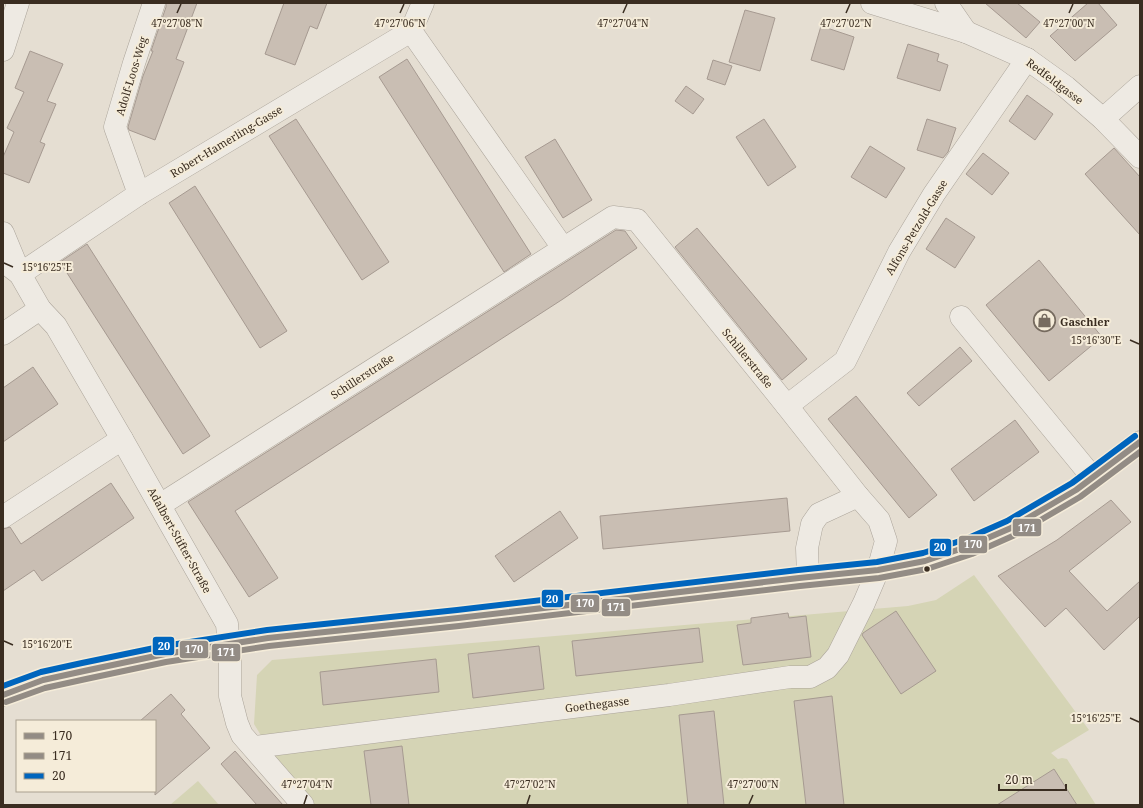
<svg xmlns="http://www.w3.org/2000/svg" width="1143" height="808" viewBox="0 0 1143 808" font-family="'Noto Serif',serif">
<rect width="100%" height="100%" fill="#e5ded2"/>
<g fill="#d5d4b5">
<polygon points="974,575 1089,730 1051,753 1058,759 1062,758 1067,759 1096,805 314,805 276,760 254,724 257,675 272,660 908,606 936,600"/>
<polygon points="198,781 219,805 170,805"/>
</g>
<g fill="#c9beb3" stroke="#a69a91">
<polygon points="166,3 197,3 176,59 184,62 155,140 129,130 128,127 143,76 153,51 151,51 166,7"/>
<polygon points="284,3 327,3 317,29 310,26 295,65 265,54"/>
<polygon points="985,3 1017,3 1040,22 1026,38"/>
<polygon points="1088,3 1098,3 1117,25 1075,61 1050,36"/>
<polygon points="745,10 775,18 760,71 729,62"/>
<polygon points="821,26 854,37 844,70 811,60"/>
<polygon points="908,44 939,54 937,61 948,65 940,91 897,78"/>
<polygon points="30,51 63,64 47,101 56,104 40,142 45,144 29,183 3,173 3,157 14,132 7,128 24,92 15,88"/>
<polygon points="407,59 531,254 504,272 379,77"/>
<polygon points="713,60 732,66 725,85 707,79"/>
<polygon points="686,86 704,99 693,114 675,101"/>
<polygon points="1027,95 1053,114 1035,140 1009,121"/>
<polygon points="296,119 389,262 362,280 269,136"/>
<polygon points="764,119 796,167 768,186 736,137"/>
<polygon points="927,119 956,128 948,152 943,158 917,150"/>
<polygon points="555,139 592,200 563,218 525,157"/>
<polygon points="870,146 905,168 886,198 851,177"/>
<polygon points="1114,148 1140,177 1140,235 1085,174"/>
<polygon points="983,153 1009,173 992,195 966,174"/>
<polygon points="195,186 287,331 260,348 169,203"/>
<polygon points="946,218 975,237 955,268 926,249"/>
<polygon points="697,228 807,359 782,380 675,247"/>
<polygon points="616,230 625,231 637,248 563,299 235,511 278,578 249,597 188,502"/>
<polygon points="87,244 210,436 183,454 60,262"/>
<polygon points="1039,260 1102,337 1049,381 986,305"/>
<polygon points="960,347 972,361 919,406 907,393"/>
<polygon points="33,367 58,404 3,442 3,388"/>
<polygon points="856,396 937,495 909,518 828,419"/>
<polygon points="1015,420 1039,452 974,501 951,469"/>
<polygon points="111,483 134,518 42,581 34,570 3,591 3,529 10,527 21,544"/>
<polygon points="787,498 790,531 603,549 600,516"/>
<polygon points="1111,500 1131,522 1069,571 1107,611 1140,581 1140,616 1104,650 1066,608 1045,627 998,576 1057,540"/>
<polygon points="560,511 578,538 514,582 495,556"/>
<polygon points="896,611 936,671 901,694 862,635 863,633"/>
<polygon points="788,613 789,618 806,616 811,657 743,665 737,625 751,623 751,618"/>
<polygon points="699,628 703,662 576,676 572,641"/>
<polygon points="539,646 544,689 473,698 468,654"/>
<polygon points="436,659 439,692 323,705 320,672"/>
<polygon points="171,694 185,710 181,714 210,748 155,795 155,721 140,721"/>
<polygon points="832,696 844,805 806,805 794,701"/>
<polygon points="714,711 724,805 688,805 679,715"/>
<polygon points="402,746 409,805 371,805 364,751"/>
<polygon points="235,751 283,805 257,805 221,764"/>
<polygon points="1054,769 1077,805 997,805"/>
</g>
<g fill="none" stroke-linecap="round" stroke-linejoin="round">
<defs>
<g id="minor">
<polyline points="872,3 966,32 1027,59 1066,87 1103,119 1140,157"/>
<polyline points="946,3 966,32"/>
<polyline points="411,31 563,248"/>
<polyline points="3,50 18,3"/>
<polyline points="1103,119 1140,86"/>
<polyline points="139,194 115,127 134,63 154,3"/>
<polyline points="3,233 20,274 139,194 411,31 423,3"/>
<polyline points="3,261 20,274 40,309 56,326 122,439 227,624 230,662 230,696 237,723 242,735 303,805"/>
<polyline points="961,317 1093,478"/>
<polyline points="3,334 40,309"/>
<polyline points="787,406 845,361 899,252 934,194 1027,59"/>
<polyline points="160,505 613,217 637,220 787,406 858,496 879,520 886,541 878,570 864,603 838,655 827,668 810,677 790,677 669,695 254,747"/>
<polyline points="3,517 122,439"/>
<polyline points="808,577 807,548 812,524 819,514 858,496"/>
</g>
<polyline id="major" points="3,695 43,680 84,671 165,654 268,638 458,618 799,578 878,570 925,561 969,546 1011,528 1076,490 1140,442"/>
</defs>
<use href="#minor" stroke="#aba49a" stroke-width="23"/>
<use href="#major" stroke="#908981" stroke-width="23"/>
<use href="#minor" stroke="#eeeae3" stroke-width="22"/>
<use href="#major" stroke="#e5dfd5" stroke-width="22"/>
<defs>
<polyline id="bus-1" points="3,695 43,680 84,671 165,654 268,638 458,618 799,578 878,570 925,561 969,546 1011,528 1076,490 1140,442"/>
<polyline id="bus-2" points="6,702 45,688 86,679 166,662 269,646 459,626 800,586 879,578 927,569 972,554 1015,535 1080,497 1140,452"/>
<polyline id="bus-3" points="3,686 41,672 82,663 164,646 267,630 457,610 798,570 877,562 923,553 966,539 1007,521 1072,483 1135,436"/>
</defs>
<use href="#bus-1" stroke="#f5ecd9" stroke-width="9"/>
<use href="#bus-2" stroke="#f5ecd9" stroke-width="9"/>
<use href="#bus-3" stroke="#f5ecd9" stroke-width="9"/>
<use href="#bus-1" stroke="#938c85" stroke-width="6"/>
<use href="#bus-2" stroke="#938c85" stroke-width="6"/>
<use href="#bus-3" stroke="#0065bd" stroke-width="6"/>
</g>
<path fill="none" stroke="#3a2d21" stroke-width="1.5" d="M 177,13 L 181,4M 400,13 L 404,4M 623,13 L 627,4M 846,13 L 850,4M 1069,13 L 1073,4M 4,263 L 13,267M 1130,340 L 1139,344M 4,641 L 13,645M 1130,718 L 1139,722M 304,804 L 307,795M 527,804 L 530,795M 749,804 L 753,795"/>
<defs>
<symbol id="shop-ring" viewBox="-11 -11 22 22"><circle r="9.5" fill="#f5ecd9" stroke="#766b5f" stroke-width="1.5"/><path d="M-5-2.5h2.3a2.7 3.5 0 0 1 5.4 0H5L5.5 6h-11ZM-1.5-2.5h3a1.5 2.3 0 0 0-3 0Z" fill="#766b5f"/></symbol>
</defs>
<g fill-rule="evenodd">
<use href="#shop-ring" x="1032" y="308" width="25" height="25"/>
</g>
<circle fill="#3a2d21" stroke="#f5ecd9" stroke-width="1.5" cx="927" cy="569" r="3.5"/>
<g text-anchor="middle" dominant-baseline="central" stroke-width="4" stroke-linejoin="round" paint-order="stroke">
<g font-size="11" fill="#3a2d21" stroke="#f5ecd9">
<text transform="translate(131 76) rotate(-73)">Adolf-Loos-Weg</text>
<text transform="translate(1055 81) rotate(37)">Redfeldgasse</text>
<text transform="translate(226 141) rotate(-31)">Robert-Hamerling-Gasse</text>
<text transform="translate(916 227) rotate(-59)">Alfons-Petzold-Gasse</text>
<text transform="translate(748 358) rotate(51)">Schillerstraße</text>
<text transform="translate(362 376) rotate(-33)">Schillerstraße</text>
<text transform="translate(180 540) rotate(61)">Adalbert-Stifter-Straße</text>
<text transform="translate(597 704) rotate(-7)">Goethegasse</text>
</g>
<g font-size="11" font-weight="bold" fill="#3a2d21" stroke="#f5ecd9" text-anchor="start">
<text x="1060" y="321">Gaschler</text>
</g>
</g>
<g font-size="10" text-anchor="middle" fill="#3a2d21" stroke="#f5ecd9" stroke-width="4" stroke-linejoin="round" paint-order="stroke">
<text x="177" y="27">47°27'08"N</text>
<text x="400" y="27">47°27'06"N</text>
<text x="623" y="27">47°27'04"N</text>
<text x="846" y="27">47°27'02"N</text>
<text x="1069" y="27">47°27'00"N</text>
<text x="47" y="271">15°16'25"E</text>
<text x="1096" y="344">15°16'30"E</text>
<text x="47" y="648">15°16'20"E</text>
<text x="1096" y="722">15°16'25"E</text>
<text x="307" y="788">47°27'04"N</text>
<text x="530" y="788">47°27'02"N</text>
<text x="753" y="788">47°27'00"N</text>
</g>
<g stroke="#f5ecd9" stroke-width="1.5">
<rect x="1012" y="518" width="30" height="19" rx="4" fill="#938c85"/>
<rect x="958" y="535" width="30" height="19" rx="4" fill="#938c85"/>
<rect x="929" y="538" width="23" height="19" rx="4" fill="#0065bd"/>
<rect x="541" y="589" width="23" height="19" rx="4" fill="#0065bd"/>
<rect x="570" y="594" width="30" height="19" rx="4" fill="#938c85"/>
<rect x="601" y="598" width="30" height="19" rx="4" fill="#938c85"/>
<rect x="152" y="636" width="23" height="20" rx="4" fill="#0065bd"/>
<rect x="179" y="640" width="30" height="19" rx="4" fill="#938c85"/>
<rect x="211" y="643" width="30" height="19" rx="4" fill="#938c85"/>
</g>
<g font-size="11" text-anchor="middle" font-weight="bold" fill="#fff">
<text x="1027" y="532">171</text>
<text x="973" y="548">170</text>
<text x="940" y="551">20</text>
<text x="552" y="603">20</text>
<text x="585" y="607">170</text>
<text x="616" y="611">171</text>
<text x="164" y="650">20</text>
<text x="194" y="653">170</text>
<text x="226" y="656">171</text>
</g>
<rect width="1143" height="808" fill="none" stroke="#3a2d21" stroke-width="8"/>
<rect x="16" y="720" width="140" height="72" fill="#f5ecd9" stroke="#aaa08f"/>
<rect x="24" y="733" width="20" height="6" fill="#938c85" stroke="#aaa08f"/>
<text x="52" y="740" font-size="12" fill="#3a2d21">170</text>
<rect x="24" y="753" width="20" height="6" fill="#938c85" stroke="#aaa08f"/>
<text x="52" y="760" font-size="12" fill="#3a2d21">171</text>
<rect x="24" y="773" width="20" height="6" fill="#0065bd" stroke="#aaa08f"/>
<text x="52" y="780" font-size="12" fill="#3a2d21">20</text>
<path d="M999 784v6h67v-6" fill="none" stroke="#3a2d21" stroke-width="2"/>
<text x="1005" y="784" font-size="12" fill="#3a2d21" stroke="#f5ecd9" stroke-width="3" paint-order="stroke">20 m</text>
</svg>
